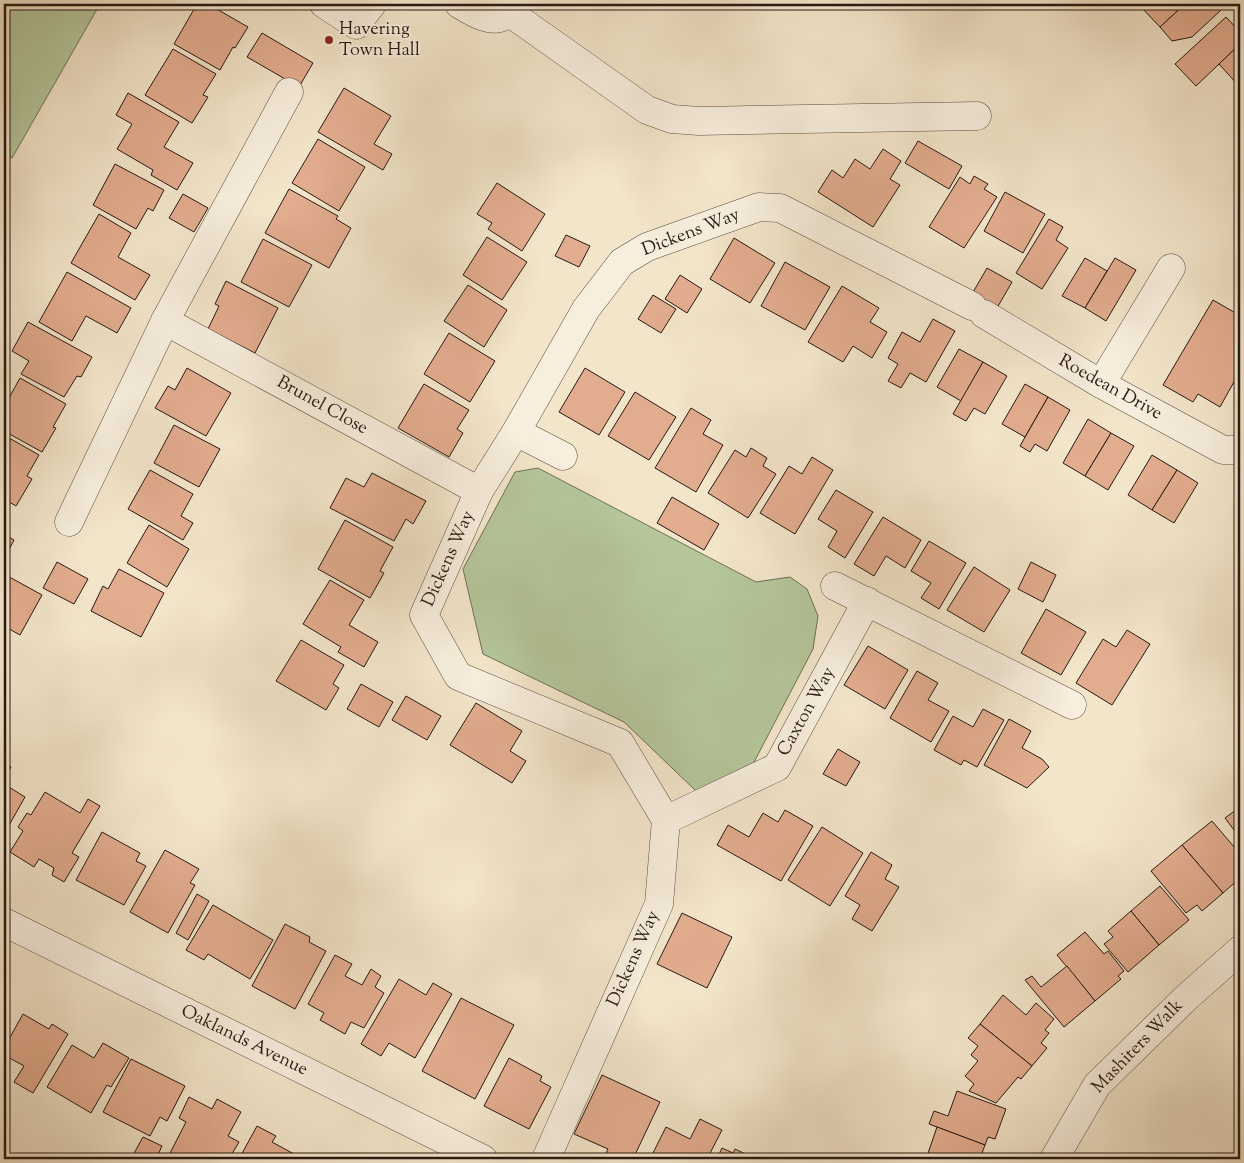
<svg xmlns="http://www.w3.org/2000/svg" width="1244" height="1163" viewBox="0 0 1244 1163" font-family="'Sorts Mill Goudy',serif">
<rect width="100%" height="100%" fill="#f3e5ca"/>
<filter id="stains"><feTurbulence type="fractalNoise" baseFrequency=".004" numOctaves="4"/><feColorMatrix values="0 0 0 0 .2 0 0 0 0 .09 0 0 0 0 .02 0 0 0 .5 -.17"/></filter>
<radialGradient id="worn" r=".72"><stop offset=".6" stop-color="#630" stop-opacity="0"/><stop offset="1" stop-color="#630" stop-opacity=".3"/></radialGradient>
<g fill="#b5c69b" stroke="#6e7057">
<polygon points="4,4 100,4 12,158 4,154"/>
<polygon points="538,468 756,582 790,577 807,589 818,616 813,649 752,766 696,791 624,722 483,654 463,569 515,472"/>
</g>
<g fill="#e2ac8e" stroke="#281913">
<polygon points="197,4 208,4 248,27 235,48 233,47 220,70 174,44"/>
<polygon points="1145,4 1185,4 1160,27 1141,7"/>
<polygon points="1185,4 1215,4 1221,10 1192,37 1172,41 1160,27"/>
<polygon points="1226,17 1240,32 1240,44 1196,86 1175,64"/>
<polygon points="262,33 313,63 299,87 247,57"/>
<polygon points="1240,44 1240,83 1238,85 1219,64"/>
<polygon points="173,49 216,74 203,95 208,97 192,123 145,95"/>
<polygon points="344,88 391,116 374,144 392,154 383,170 318,132"/>
<polygon points="128,93 179,122 164,147 193,163 177,190 151,175 153,170 117,149 132,124 116,115"/>
<polygon points="318,139 365,167 339,211 292,183"/>
<polygon points="918,141 962,166 949,189 905,163"/>
<polygon points="883,149 901,161 890,179 900,185 873,227 818,192 832,170 843,178 855,159 870,169"/>
<polygon points="115,164 164,190 153,211 148,208 136,229 93,205"/>
<polygon points="974,176 988,184 984,189 997,197 964,248 929,227 960,177 970,184"/>
<polygon points="497,183 545,214 522,251 488,229 492,223 477,214"/>
<polygon points="289,189 338,216 336,219 351,228 329,268 265,233"/>
<polygon points="1005,192 1045,214 1023,253 984,231"/>
<polygon points="183,194 208,208 194,232 169,218"/>
<polygon points="99,214 131,233 118,257 150,275 135,300 71,263"/>
<polygon points="1049,219 1063,227 1056,240 1068,248 1042,289 1016,273"/>
<polygon points="566,235 590,246 579,267 555,256"/>
<polygon points="487,237 527,262 502,300 463,275"/>
<polygon points="734,238 775,263 750,303 710,279"/>
<polygon points="263,239 312,265 289,307 241,282"/>
<polygon points="1085,258 1107,271 1085,308 1062,296"/>
<polygon points="1115,258 1136,270 1106,321 1085,308"/>
<polygon points="785,262 830,287 805,330 761,306"/>
<polygon points="987,268 1012,282 997,308 972,294"/>
<polygon points="67,272 131,308 117,333 86,316 72,341 39,322"/>
<polygon points="680,275 702,289 687,313 665,299"/>
<polygon points="226,281 278,308 255,353 208,329 219,306 215,304"/>
<polygon points="468,285 507,310 484,347 444,321"/>
<polygon points="842,286 879,308 870,322 887,332 872,358 853,346 843,362 808,342"/>
<polygon points="653,295 676,309 661,333 638,319"/>
<polygon points="1213,300 1239,315 1236,322 1240,324 1240,371 1220,407 1198,394 1193,402 1163,385"/>
<polygon points="933,319 955,331 926,382 910,373 901,388 888,381 898,364 888,358 902,332 920,342"/>
<polygon points="28,322 92,357 81,377 77,376 64,397 21,374 29,361 12,351"/>
<polygon points="449,333 495,361 470,402 424,374"/>
<polygon points="959,349 983,362 961,401 937,387"/>
<polygon points="983,362 1007,376 985,414 974,408 966,421 953,414"/>
<polygon points="187,368 231,393 206,436 155,408 168,386 175,390"/>
<polygon points="585,368 625,392 599,435 559,412"/>
<polygon points="20,378 66,404 53,427 56,428 42,452 4,431 4,407"/>
<polygon points="424,384 469,410 457,429 463,433 449,457 398,428"/>
<polygon points="1025,384 1048,397 1025,437 1002,424"/>
<polygon points="635,392 676,417 649,460 608,436"/>
<polygon points="1048,397 1070,410 1047,451 1035,444 1030,452 1020,446"/>
<polygon points="691,408 711,420 703,434 723,445 696,492 655,468"/>
<polygon points="1088,419 1111,433 1085,476 1063,463"/>
<polygon points="174,425 220,449 199,487 154,463"/>
<polygon points="1111,433 1134,446 1108,490 1085,476"/>
<polygon points="4,435 39,455 27,476 32,479 16,506 4,499"/>
<polygon points="751,448 767,458 763,466 776,474 748,518 708,493 735,450 746,457"/>
<polygon points="1152,455 1177,470 1152,510 1128,495"/>
<polygon points="812,457 833,470 795,534 760,513 789,466 802,474"/>
<polygon points="150,470 193,494 181,516 193,523 183,540 128,509"/>
<polygon points="1177,470 1198,483 1174,523 1152,510"/>
<polygon points="372,473 426,501 413,524 406,519 394,541 330,508 346,478 364,487"/>
<polygon points="836,490 873,512 845,558 828,547 837,531 818,519"/>
<polygon points="672,497 719,524 704,550 657,523"/>
<polygon points="883,517 921,540 905,568 886,556 874,576 854,564"/>
<polygon points="345,520 393,547 380,571 384,573 370,598 318,569"/>
<polygon points="149,525 189,549 167,587 127,563"/>
<polygon points="4,534 14,540 4,559"/>
<polygon points="929,541 966,563 939,609 921,598 931,583 911,571"/>
<polygon points="57,562 88,579 74,604 43,588"/>
<polygon points="1031,562 1056,575 1043,602 1018,589"/>
<polygon points="974,567 1010,590 984,632 947,610"/>
<polygon points="119,569 164,593 141,637 91,611 103,586 108,589"/>
<polygon points="4,574 42,595 20,635 4,626 10,613 4,610"/>
<polygon points="330,580 364,600 349,625 378,642 364,667 338,652 341,647 303,624"/>
<polygon points="1046,609 1086,632 1061,675 1021,653"/>
<polygon points="1127,630 1150,644 1112,705 1076,683 1103,639 1116,647"/>
<polygon points="301,640 344,665 333,684 339,688 326,710 276,681"/>
<polygon points="868,646 908,670 885,709 844,685"/>
<polygon points="917,671 938,683 928,700 949,711 931,742 890,718"/>
<polygon points="361,684 393,702 379,727 347,709"/>
<polygon points="406,696 441,716 427,740 392,720"/>
<polygon points="476,703 522,731 510,751 526,761 512,783 450,745"/>
<polygon points="983,709 1004,720 977,767 964,760 961,765 934,750 953,716 973,727"/>
<polygon points="1009,719 1031,731 1022,748 1042,759 1049,767 1027,788 984,765"/>
<polygon points="838,749 860,762 846,786 823,774"/>
<polygon points="4,763 11,767 4,780"/>
<polygon points="4,784 25,797 8,827 4,825"/>
<polygon points="45,792 80,813 88,799 100,806 72,853 79,857 64,882 52,875 54,868 39,859 34,867 10,852 23,831 18,827 27,813 31,815"/>
<polygon points="1240,807 1240,838 1225,818"/>
<polygon points="785,810 813,826 781,881 717,845 728,825 749,837 763,813 778,822"/>
<polygon points="1212,821 1235,848 1238,847 1240,850 1240,878 1223,893 1182,845"/>
<polygon points="822,827 863,853 830,906 788,880"/>
<polygon points="102,832 140,853 136,861 146,866 124,905 76,880"/>
<polygon points="1182,845 1223,893 1202,911 1197,905 1186,913 1151,871"/>
<polygon points="165,850 199,869 190,883 195,885 168,933 130,912"/>
<polygon points="871,852 892,865 885,879 899,887 872,931 852,919 860,905 845,896"/>
<polygon points="1160,886 1189,920 1159,945 1131,911"/>
<polygon points="197,894 209,901 188,940 176,933"/>
<polygon points="213,905 273,940 250,979 208,954 204,960 186,950"/>
<polygon points="1131,911 1159,945 1128,972 1104,944 1113,937 1108,931"/>
<polygon points="682,913 732,937 707,988 657,964"/>
<polygon points="285,924 310,937 309,942 326,951 295,1009 252,986"/>
<polygon points="1085,932 1104,954 1108,951 1124,971 1118,976 1121,979 1095,1001 1057,955"/>
<polygon points="335,955 352,964 345,976 362,985 371,969 381,976 375,987 384,993 364,1028 351,1022 345,1034 320,1020 324,1013 308,1004"/>
<polygon points="1067,966 1095,1001 1064,1027 1025,980 1032,976 1041,987"/>
<polygon points="399,979 426,995 433,983 452,994 415,1058 389,1043 381,1056 361,1044"/>
<polygon points="1003,995 1026,1015 1036,1003 1054,1019 1045,1030 1049,1033 1041,1043 1047,1048 1032,1066 980,1024"/>
<polygon points="461,998 514,1025 475,1099 422,1071"/>
<polygon points="23,1014 49,1029 52,1024 68,1034 33,1093 14,1082 24,1066 4,1055 4,1048"/>
<polygon points="980,1024 1032,1066 1021,1079 1018,1077 996,1103 969,1091 974,1084 965,1076 978,1061 971,1055 978,1046 968,1038"/>
<polygon points="103,1043 129,1058 111,1087 107,1085 91,1113 47,1087 72,1045 94,1058"/>
<polygon points="509,1058 542,1076 540,1081 551,1087 529,1129 484,1106"/>
<polygon points="131,1059 185,1086 167,1121 160,1117 150,1136 103,1112"/>
<polygon points="602,1075 660,1102 633,1159 608,1159 604,1157 608,1149 574,1134"/>
<polygon points="957,1091 1006,1109 995,1139 988,1137 985,1145 929,1124 934,1111 948,1116"/>
<polygon points="189,1097 212,1109 217,1099 241,1112 228,1136 239,1142 229,1159 167,1159 186,1122 179,1118"/>
<polygon points="700,1119 722,1130 707,1159 650,1159 666,1127 690,1139"/>
<polygon points="257,1126 276,1136 272,1142 294,1154 291,1159 239,1159"/>
<polygon points="937,1127 985,1145 982,1153 988,1155 987,1159 926,1159"/>
<polygon points="143,1137 162,1146 156,1159 131,1159"/>
<polygon points="722,1148 733,1153 735,1149 756,1159 717,1159"/>
</g>
<g fill="none" stroke-linecap="round" stroke-linejoin="round">
<defs>
<g id="minor">
<polyline points="324,4 356,25 372,4"/>
<path d="M 459,4 C 479,16 500,30 516,4"/>
<polyline points="510,13 647,110 672,119 699,121 977,116"/>
<polyline points="984,314 1101,384 1223,450 1240,450"/>
<polyline points="165,321 479,491"/>
<polyline points="1101,384 1171,268"/>
<polyline points="516,432 563,456"/>
<polyline points="69,522 165,321 289,92"/>
<polyline points="835,586 1072,705"/>
<polyline points="666,820 777,767 867,601"/>
<polyline points="4,922 483,1159"/>
<polyline points="546,1159 659,904 666,820 620,743 458,676 424,615 479,491 516,432 586,309 622,262 647,247 759,207 780,208 972,306"/>
<polyline points="1054,1159 1097,1085 1187,997 1240,950"/>
</g>
</defs>
<use href="#minor" stroke="#5b4c41" stroke-width="29"/>
<use href="#minor" stroke="#f7eedd" stroke-width="28"/>
</g>
<circle fill="#8f2418" stroke="#f7eedd" stroke-width="2" cx="329" cy="40" r="5"/>
<g text-anchor="middle" dominant-baseline="central" stroke-width="4" stroke-linejoin="round" paint-order="stroke">
<g font-size="18" fill="#281913" stroke="#f7eedd" text-anchor="start">
<text x="339" y="30">Havering<tspan x="339" dy="21">Town Hall</tspan></text>
</g>
<g font-size="18" fill="#281913" stroke="#f7eedd">
<text transform="translate(691 233) rotate(-21)">Dickens Way</text>
<text transform="translate(1110 388) rotate(29)">Roedean Drive</text>
<text transform="translate(322 406) rotate(29)">Brunel Close</text>
<text transform="translate(449 559) rotate(-66)">Dickens Way</text>
<text transform="translate(807 712) rotate(-61)">Caxton Way</text>
<text transform="translate(634 959) rotate(-66)">Dickens Way</text>
<text transform="translate(244 1041) rotate(26)">Oaklands Avenue</text>
<text transform="translate(1138 1047) rotate(-46)">Mashiters Walk</text>
</g>
</g>
<rect width="1244" height="1163" fill="none" stroke="#f3e5ca" stroke-width="20"/>
<rect x="5" y="5" width="1234" height="1153" fill="none" stroke="#281913" stroke-width="2.5"/>
<rect x="10" y="10" width="1224" height="1143" fill="none" stroke="#281913"/>
<rect width="100%" height="100%" filter="url(#stains)"/>
<rect width="100%" height="100%" fill="url(#worn)"/>
</svg>
